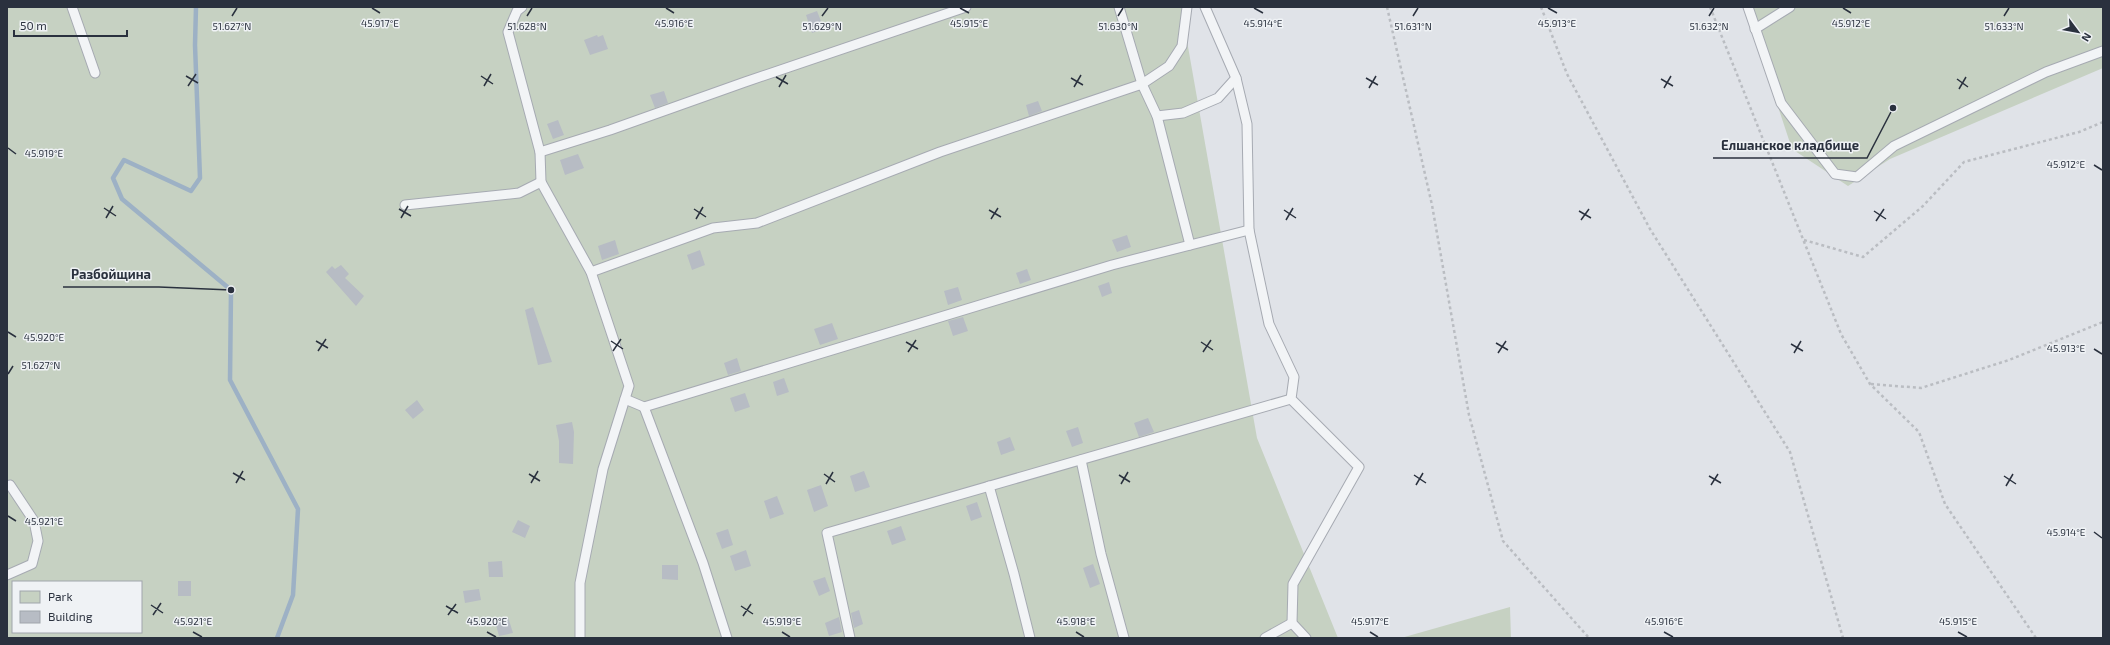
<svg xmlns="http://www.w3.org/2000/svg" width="2110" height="645" viewBox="0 0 2110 645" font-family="'Exo 2',sans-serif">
<rect width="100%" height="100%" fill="#e0e3e8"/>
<g fill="#c6d1c2" fill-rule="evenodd">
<path d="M 7,7 L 1181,7 L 1257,438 L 1338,638 L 7,638 ZM 13,582 L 141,582 L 141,632 L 13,632 Z"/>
<polygon points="1745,7 2103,7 2103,68 1890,159 1848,186 1792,149"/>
<polygon points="1510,607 1511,638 1401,638"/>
</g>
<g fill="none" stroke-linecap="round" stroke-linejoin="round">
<polyline stroke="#9db1c5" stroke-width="4.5" points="196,7 195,45 200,178 191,191 124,160 113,178 122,199 231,290 230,380 298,509 293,595 277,638"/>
</g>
<g fill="#b7bcc4">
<polygon points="817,11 824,29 812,33 806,15"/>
<polygon points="597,35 598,37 603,35 608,49 590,55 584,40"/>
<polygon points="664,91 668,103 655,108 650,95"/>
<polygon points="1038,101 1042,111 1029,116 1026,105"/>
<polygon points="558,120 564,135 553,139 547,124"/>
<polygon points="578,154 584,168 565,175 560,160"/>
<polygon points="1127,235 1131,247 1117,252 1112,240"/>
<polygon points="615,240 619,254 602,260 598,246"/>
<polygon points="700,250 705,265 692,270 687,255"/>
<polygon points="341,265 349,274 345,278 364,296 356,306 326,272 332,266 335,269"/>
<polygon points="1027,269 1031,280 1020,284 1016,273"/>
<polygon points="1109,282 1112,293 1102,297 1098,286"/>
<polygon points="958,287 962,300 948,305 944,291"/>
<polygon points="533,307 552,362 538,365 525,310"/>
<polygon points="963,317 968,331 953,336 948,321"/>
<polygon points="832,323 838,339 820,345 814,329"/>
<polygon points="737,358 741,371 728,375 724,363"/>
<polygon points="784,378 789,392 777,396 773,382"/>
<polygon points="745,393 750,407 735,412 730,398"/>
<polygon points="417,400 424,410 413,419 405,410"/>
<polygon points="1148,418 1154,432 1139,437 1134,423"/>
<polygon points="572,422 574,432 573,464 559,463 559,441 556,425"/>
<polygon points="1078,427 1083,443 1072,447 1066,431"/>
<polygon points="1010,437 1015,450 1001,455 997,442"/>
<polygon points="864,471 870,487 855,492 850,476"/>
<polygon points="821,485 828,506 814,512 807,490"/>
<polygon points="777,496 784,514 770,519 764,501"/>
<polygon points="977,502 982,517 971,521 966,506"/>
<polygon points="518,520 530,526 525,538 512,532"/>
<polygon points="901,526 906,540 892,545 887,531"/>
<polygon points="728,529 733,545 722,549 716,533"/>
<polygon points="746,550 751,566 735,571 730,556"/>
<polygon points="502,561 503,577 489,577 488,562"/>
<polygon points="1093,564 1100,584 1090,588 1083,568"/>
<polygon points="662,565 678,565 678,580 662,579"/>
<polygon points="825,577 830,591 819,596 813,581"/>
<rect x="178" y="581" width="13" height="15"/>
<polygon points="479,589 481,600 465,603 463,591"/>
<polygon points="859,610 863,624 854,628 851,613"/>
<polygon points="508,617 513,633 499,636 495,621"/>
<polygon points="839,617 842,632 829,636 825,623"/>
</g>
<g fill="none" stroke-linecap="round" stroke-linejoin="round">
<defs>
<g id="service">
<polyline points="72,7 95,73"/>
<polyline points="522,7 517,11 508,32 540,152 541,182 591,272 629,386 603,469 580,583 580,638"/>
<polyline points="1119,7 1142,84 1169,66 1182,46 1187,7"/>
<polyline points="1205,7 1236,78 1247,124 1249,230 1269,324 1294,377 1291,399 1359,467 1293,584 1292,623 1306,638"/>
<polyline points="1748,7 1781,103 1835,174 1857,177 1894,146 2046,72 2103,51"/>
<polyline points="1755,29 1790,7"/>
<polyline points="1157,116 1183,113 1218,98 1236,78"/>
<polyline points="540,152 610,130 745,82 966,7"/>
<polyline points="405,205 519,193 541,182"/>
<polyline points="591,272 713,228 757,223 940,152 1142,84 1157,116 1190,245"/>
<polyline points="625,399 644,407"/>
<polyline points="1081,460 1101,554 1124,638"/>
<polyline points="989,486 1014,574 1030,638"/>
<polyline points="7,575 32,564 38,541 34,521 10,485"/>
<polyline points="727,638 703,563 644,407 1112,265 1249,230"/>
<polyline points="850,638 827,533 1291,399"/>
<polyline points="1265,638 1292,623"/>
</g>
</defs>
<use href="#service" stroke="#a6aab2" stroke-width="11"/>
<g stroke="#babdc2" stroke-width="2.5" stroke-dasharray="3 3" stroke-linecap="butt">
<polyline points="1387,7 1432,205 1469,415 1503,541 1589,638"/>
<polyline points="1541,7 1567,74 1650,229 1790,452 1843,638"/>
<polyline points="1710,7 1841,334 1870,384 1919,432 1945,504 2036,638"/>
<polyline points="1804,240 1863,257 1923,206 1964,162 2079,132 2103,122"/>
<polyline points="1871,384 1921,388 2009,360 2103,322"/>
</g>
<use href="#service" stroke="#f2f4f6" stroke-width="9"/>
</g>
<path fill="none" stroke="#2a313e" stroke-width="1.5" d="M 372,8 L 380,13M 666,8 L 674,13M 960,8 L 969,13M 1254,8 L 1263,13M 1548,8 L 1557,13M 1843,8 L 1851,13M 232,16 L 237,8M 527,16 L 532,8M 822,16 L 828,8M 1118,16 L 1123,8M 1413,16 L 1418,8M 1709,16 L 1714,8M 2004,16 L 2009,8M 186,76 L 198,83M 481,76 L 493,84M 776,77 L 788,84M 1071,78 L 1083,85M 1366,78 L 1378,85M 1661,79 L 1673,86M 1957,79 L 1968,87M 188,86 L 196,74M 484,86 L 491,74M 779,87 L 786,75M 1074,87 L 1081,75M 1369,88 L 1376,76M 1664,88 L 1671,76M 1959,89 L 1966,77M 8,148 L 16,154M 2094,165 L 2102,170M 104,208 L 116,216M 399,209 L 411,216M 694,209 L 706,217M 989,210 L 1001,217M 1284,210 L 1296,218M 1579,211 L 1591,218M 1874,211 L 1886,219M 106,218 L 113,206M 401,218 L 408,206M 696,219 L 703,207M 991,219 L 998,208M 1286,220 L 1293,208M 1581,220 L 1589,209M 1876,221 L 1884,209M 8,332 L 16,337M 316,341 L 328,348M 611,341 L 623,349M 906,342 L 918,349M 1201,342 L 1213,350M 1496,343 L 1508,350M 1791,344 L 1803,351M 2094,349 L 2102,354M 318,351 L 326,339M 613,351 L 621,339M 908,352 L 916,340M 1203,352 L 1211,340M 1498,353 L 1506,341M 1794,353 L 1801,341M 8,374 L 13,366M 233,473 L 245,480M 529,474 L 540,481M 824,474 L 835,482M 1119,475 L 1130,482M 1414,475 L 1426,483M 1709,476 L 1721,483M 2004,476 L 2016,484M 236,483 L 243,471M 531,483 L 538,471M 826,484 L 833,472M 1121,484 L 1128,472M 1416,485 L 1423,473M 1711,485 L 1718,474M 2006,486 L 2013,474M 8,516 L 16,521M 2094,532 L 2102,538M 151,605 L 163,613M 446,606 L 458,613M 741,606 L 753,614M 153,615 L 161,603M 448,615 L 456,604M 743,616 L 751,604M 193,632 L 202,637M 487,632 L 496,637M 782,632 L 790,637M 1076,632 L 1084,637M 1370,632 L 1378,637M 1664,632 L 1673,637M 1958,632 L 1967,637"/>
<g font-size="10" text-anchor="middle" fill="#2a313e" stroke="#eff2f5" stroke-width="3" stroke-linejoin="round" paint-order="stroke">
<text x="674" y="27">45.916°E</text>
<text x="1557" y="27">45.913°E</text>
<text x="1851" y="27">45.912°E</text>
<text x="380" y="27">45.917°E</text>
<text x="969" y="27">45.915°E</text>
<text x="1263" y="27">45.914°E</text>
<text x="232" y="30">51.627°N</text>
<text x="527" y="30">51.628°N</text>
<text x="822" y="30">51.629°N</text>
<text x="1118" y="30">51.630°N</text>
<text x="1413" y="30">51.631°N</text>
<text x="1709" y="30">51.632°N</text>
<text x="2004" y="30">51.633°N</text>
<text x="44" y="157">45.919°E</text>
<text x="2066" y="168">45.912°E</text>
<text x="44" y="341">45.920°E</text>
<text x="2066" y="352">45.913°E</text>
<text x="41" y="369">51.627°N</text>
<text x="44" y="525">45.921°E</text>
<text x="2066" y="536">45.914°E</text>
<text x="193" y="625">45.921°E</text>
<text x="487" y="625">45.920°E</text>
<text x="782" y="625">45.919°E</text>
<text x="1076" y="625">45.918°E</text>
<text x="1370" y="625">45.917°E</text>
<text x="1664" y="625">45.916°E</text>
<text x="1958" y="625">45.915°E</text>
</g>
<path fill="none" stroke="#2a313e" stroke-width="1.5" d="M1893 108L1867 158H1713M231 290L159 287H63"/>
<g fill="#2a313e" stroke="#eff2f5" stroke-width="1.5">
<circle cx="1893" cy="108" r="4"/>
<circle cx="231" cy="290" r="4"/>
</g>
<g font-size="13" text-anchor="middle" font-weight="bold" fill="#2a313e" stroke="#eff2f5" stroke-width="3" stroke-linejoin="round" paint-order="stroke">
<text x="1790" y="150">Елшанское кладбище</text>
<text x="111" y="279">Разбойщина</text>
</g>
<rect width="2110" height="645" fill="none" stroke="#2a313e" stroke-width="16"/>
<rect x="12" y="581" width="130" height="52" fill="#eff2f5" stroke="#a0a5ac"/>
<rect x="20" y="591" width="20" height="12" fill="#c6d1c2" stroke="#a0a5ac"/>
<text x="48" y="601" font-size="12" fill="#2a313e">Park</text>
<rect x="20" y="611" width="20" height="12" fill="#b7bcc4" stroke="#a0a5ac"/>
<text x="48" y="621" font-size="12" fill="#2a313e">Building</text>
<g transform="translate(2078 32) rotate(122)" stroke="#eff2f5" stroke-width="3" paint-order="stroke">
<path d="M0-3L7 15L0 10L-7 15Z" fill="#2a313e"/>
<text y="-6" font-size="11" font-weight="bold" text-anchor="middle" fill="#2a313e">N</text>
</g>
<path d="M14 30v6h113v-6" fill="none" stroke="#2a313e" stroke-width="2"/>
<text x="20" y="30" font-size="12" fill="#2a313e" stroke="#eff2f5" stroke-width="3" paint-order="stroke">50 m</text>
</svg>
